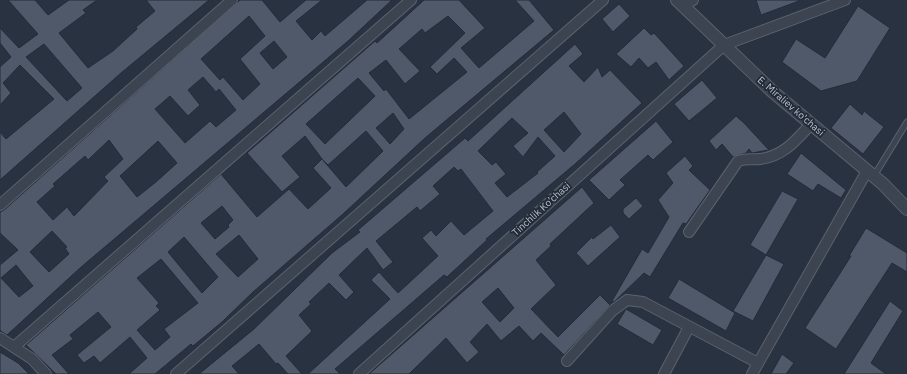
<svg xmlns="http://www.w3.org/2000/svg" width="907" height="374" viewBox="0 0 907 374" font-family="'IBM Plex Sans',sans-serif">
<rect width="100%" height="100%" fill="#293241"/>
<g fill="#4f596a" stroke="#242b39" fill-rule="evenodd">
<path d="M 8,0 L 35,0 L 48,15 L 69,0 L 97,0 L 83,10 L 86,13 L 59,33 L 88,68 L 113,51 L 137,29 L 136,27 L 155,11 L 146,0 L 209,0 L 121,73 L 0,180 L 0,132 L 6,139 L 54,99 L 20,65 L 3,83 L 11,93 L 0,105 L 0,67 L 11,57 L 0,43 L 0,28 L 19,48 L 38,34 ZM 44,44 L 82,88 L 67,101 L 26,57 Z"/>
<path d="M 240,0 L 262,0 L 280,22 L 306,0 L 322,0 L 296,21 L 312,40 L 321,31 L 325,36 L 367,0 L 392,0 L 348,41 L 80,268 L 7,335 L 2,332 L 0,330 L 0,265 L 18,250 L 0,233 L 0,212 L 4,210 ZM 249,16 L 265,36 L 240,59 L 260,84 L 243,100 L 223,77 L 220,80 L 201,59 ZM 274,41 L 287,57 L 273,69 L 260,53 ZM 203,77 L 216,92 L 219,89 L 236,110 L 216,127 L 210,121 L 185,143 L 155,109 L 170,96 L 188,116 L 200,105 L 188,90 ZM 109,140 L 123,159 L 104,177 L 108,181 L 74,216 L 67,207 L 53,220 L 37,202 L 55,186 L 53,184 L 85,156 L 88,160 ZM 158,141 L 177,163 L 156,182 L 137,197 L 120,176 ZM 52,231 L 67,247 L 65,248 L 69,254 L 49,272 L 30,252 ZM 16,265 L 33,286 L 19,297 L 1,278 Z"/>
<path d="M 424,0 L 459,0 L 485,28 L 461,48 L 479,68 L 534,21 L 515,0 L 529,0 L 554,30 L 425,138 L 343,214 L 253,292 L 222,322 L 193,346 L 191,344 L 155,374 L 129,374 L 147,358 L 130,337 L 100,363 L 94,356 L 84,363 L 77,355 L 111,327 L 98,312 L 70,335 L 73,339 L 52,355 L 69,374 L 56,374 L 26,345 L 221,174 L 257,217 L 289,189 L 308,209 L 331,188 L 313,168 L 322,159 L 305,136 L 282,156 L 300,177 L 282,192 L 247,153 L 375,41 L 377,43 ZM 448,16 L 465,33 L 430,67 L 437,74 L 454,58 L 467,72 L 409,119 L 386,89 L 384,91 L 369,73 L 386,60 L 405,84 L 420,71 L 399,49 L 422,29 L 425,33 ZM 358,78 L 375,96 L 325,144 L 306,124 ZM 393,113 L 404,129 L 390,144 L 376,128 ZM 366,131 L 383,151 L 346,187 L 322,159 L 328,165 ZM 222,206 L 233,220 L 228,225 L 229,227 L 215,239 L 201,223 ZM 239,235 L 258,259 L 238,277 L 216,254 ZM 184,237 L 218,277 L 202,293 L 168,252 ZM 161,259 L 198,303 L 164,329 L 170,337 L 155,350 L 137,330 L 160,310 L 156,306 L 159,303 L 137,278 Z"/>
<polygon points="756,0 799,0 799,1 761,15"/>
<polygon points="619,4 630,16 613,32 602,19"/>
<polygon points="858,6 890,28 857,81 821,91 782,62 796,39 825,58"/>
<polygon points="644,28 651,35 654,33 684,66 669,80 656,62 648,68 639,58 631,67 616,54"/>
<path d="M 575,44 L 583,54 L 569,66 L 584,82 L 598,67 L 602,77 L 610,70 L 642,103 L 575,164 L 486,239 L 487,240 L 447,277 L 444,275 L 335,369 L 340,374 L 308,374 L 390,299 L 371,280 L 379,272 L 398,293 L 438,256 L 422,238 L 431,230 L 436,236 L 451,221 L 464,235 L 493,211 L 461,169 L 458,171 L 454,167 L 433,186 L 440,194 L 420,211 L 417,207 L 376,241 L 393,262 L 383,270 L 367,248 L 339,275 L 354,292 L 346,300 L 329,283 L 309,302 L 311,304 L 299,315 L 312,331 L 286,356 L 302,374 L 288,374 L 278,363 L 276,364 L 259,344 L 232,366 L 239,374 L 199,374 L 254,329 L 332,253 L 360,232 L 358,230 L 465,138 L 468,141 ZM 564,112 L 581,134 L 564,152 L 544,130 ZM 512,118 L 528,133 L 513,146 L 523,157 L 538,137 L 555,156 L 537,172 L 538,173 L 507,197 L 495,183 L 506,174 L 496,162 L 492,165 L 478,151 Z"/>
<polygon points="702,80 717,98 689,121 674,104"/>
<polygon points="850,104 862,115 864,111 884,127 863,154 831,128"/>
<polygon points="736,116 744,123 769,150 752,153 749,149 746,153 733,157 722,144 716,150 709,141"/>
<polygon points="656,121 673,142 653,160 648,155 620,180 625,185 609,200 589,180"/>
<polygon points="801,153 846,190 841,198 818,184 813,191 787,174"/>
<polygon points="685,156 693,166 689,170 710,190 686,224 683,223 650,277 644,273 614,302 612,301 642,249 648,253 669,217 658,200 673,183 666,173"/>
<path d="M 582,187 L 594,203 L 550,244 L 551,246 L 536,260 L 556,285 L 531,309 L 558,337 L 600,295 L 610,305 L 564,355 L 541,333 L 533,341 L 519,326 L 501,341 L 487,324 L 470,342 L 479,352 L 467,363 L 446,338 L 409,374 L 369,374 ZM 498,288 L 514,308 L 500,322 L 482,302 Z"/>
<polygon points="782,191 798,199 766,255 750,245"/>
<polygon points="636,198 643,206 629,219 623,213 623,209"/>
<polygon points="611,225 620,237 588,266 576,253 592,237 593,239"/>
<polygon points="866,228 907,253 907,272 892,263 836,349 805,328 851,256 849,256"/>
<polygon points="766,255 784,264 753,321 733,311"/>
<polygon points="679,279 735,313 726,331 668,298"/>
<polygon points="890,301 903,311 871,363 886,374 844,374"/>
<polygon points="626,309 662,330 653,345 617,324"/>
<polygon points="0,352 18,363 29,374 0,374"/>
<polygon points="782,354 794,363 786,374 771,374"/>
</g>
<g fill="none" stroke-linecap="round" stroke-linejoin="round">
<defs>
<polyline id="service" points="874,176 907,122"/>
<g id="minor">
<polyline points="683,6 693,0"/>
<polyline points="0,205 232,0"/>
<path d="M 689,232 L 738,161 C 747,158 751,160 760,159 C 784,156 796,140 811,124"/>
<polyline points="0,338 32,359 46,374"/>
<polyline points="14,347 411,0"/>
<polyline points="567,361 612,311 627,300 643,302 758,363"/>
<polyline points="176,374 603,0"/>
<polyline points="359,374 724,45 845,0"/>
<polyline points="664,374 689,327"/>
<polyline points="752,374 867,171"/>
</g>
<polyline id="tertiary" points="677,0 773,92 883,184 907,209"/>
</defs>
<use href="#service" stroke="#5b626e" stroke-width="7"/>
<use href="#minor" stroke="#5b626e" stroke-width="12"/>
<use href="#tertiary" stroke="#5b626e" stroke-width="14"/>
<use href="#service" stroke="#3d4451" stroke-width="5"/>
<use href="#minor" stroke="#3d4451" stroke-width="10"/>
<use href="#tertiary" stroke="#3d4451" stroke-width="12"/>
</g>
<g text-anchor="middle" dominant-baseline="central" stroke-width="3.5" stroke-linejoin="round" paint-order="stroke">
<g font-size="10" fill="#bac0cb" stroke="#212937">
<text transform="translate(791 106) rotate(41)">E. Miraliev ko'chasi</text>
<text transform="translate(541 209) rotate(-42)">Tinchlik Ko’chasi</text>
</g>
</g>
</svg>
